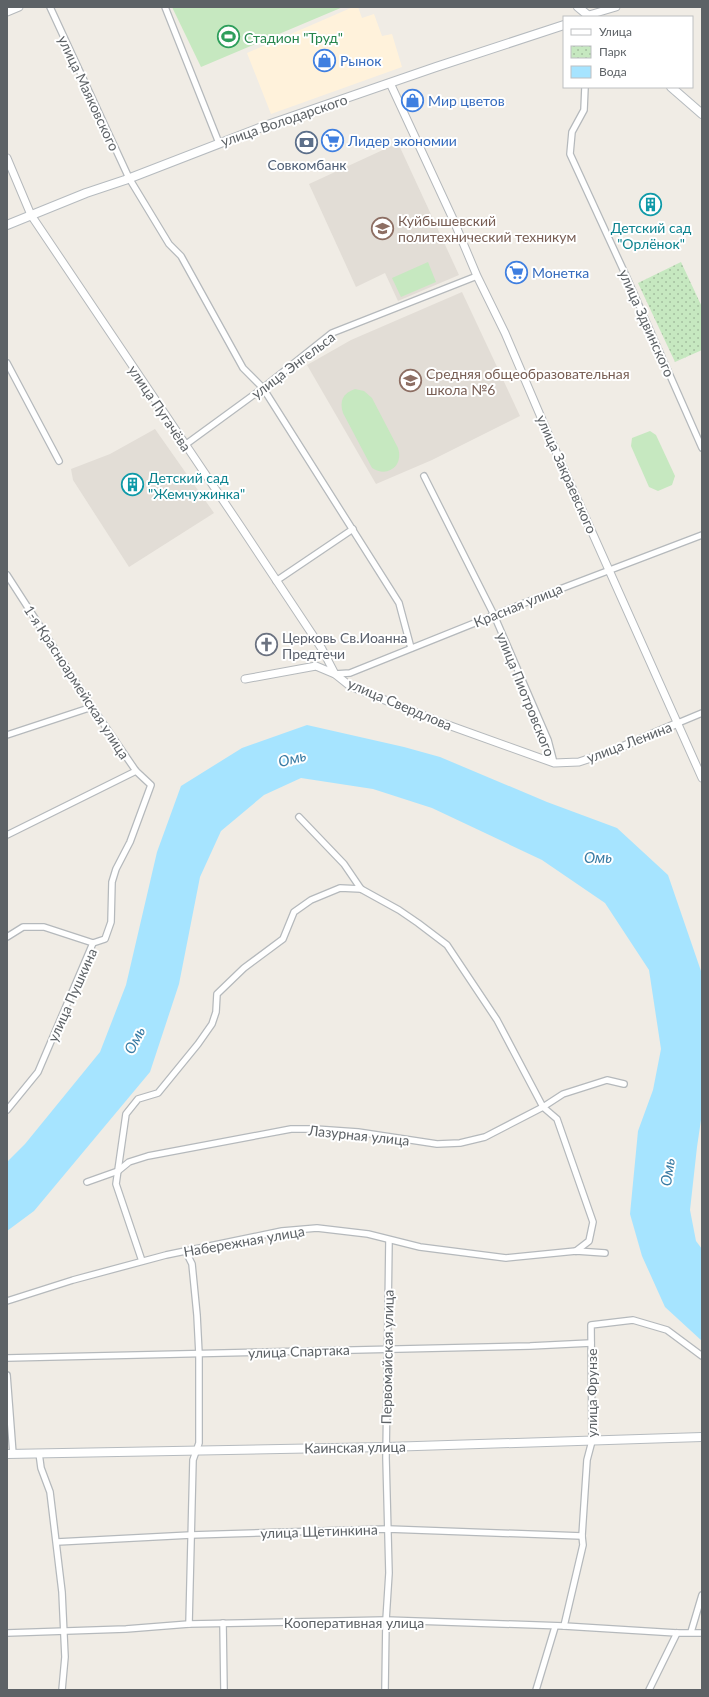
<svg xmlns="http://www.w3.org/2000/svg" width="709" height="1697" viewBox="0 0 709 1697" font-family="Lato,sans-serif">
<defs>
<pattern id="park-dots" width="8" height="8" patternUnits="userSpaceOnUse"><rect width="8" height="8" fill="#c6e8c0"/><path d="M2 2h.1M6 6h.1" fill="none" stroke="#a4bfa0" stroke-width="1.8" stroke-linecap="round"/></pattern>
</defs>
<rect width="100%" height="100%" fill="#f0ece5"/>
<polygon fill="#fff2db" points="353,7 358,7 362,18 374,14 382,36 392,34 402,67 271,114 247,53"/>
<g fill="#e2ddd6">
<polygon points="398,143 459,275 398,301 385,273 356,287 309,184"/>
<polygon points="462,292 520,416 432,460 376,484 307,365 351,340"/>
<polygon points="155,429 214,513 129,567 73,480 71,469 110,454"/>
</g>
<g fill="#c6e8c0">
<polygon points="172,7 343,7 201,67"/>
<polygon points="428,262 436,282 401,297 392,278"/>
<path d="M 355,389 L 364,391 L 372,398 L 398,448 C 404,466 387,478 372,468 L 343,413 C 339,401 343,393 355,389 Z"/>
<polygon points="650,431 656,435 675,476 672,485 658,491 649,487 631,446 632,438"/>
</g>
<polygon fill="url(#park-dots)" points="681,262 702,307 702,350 675,362 638,283"/>
<polygon fill="#a6e4ff" points="307,725 404,747 440,757 547,802 617,828 668,875 702,974 702,1113 697,1147 690,1210 696,1241 702,1249 702,1341 665,1307 642,1256 630,1214 638,1131 653,1090 661,1049 649,970 605,903 542,860 432,808 373,789 301,778 264,795 221,831 200,877 179,984 150,1072 34,1211 7,1231 7,1162 25,1144 100,1052 126,985 157,852 181,786 242,748"/>
<g fill="none" stroke-linecap="round" stroke-linejoin="round">
<defs>
<g id="minor">
<polyline points="50,7 129,178 169,244 181,256 243,368 263,388 399,603 411,648"/>
<polyline points="165,7 219,143"/>
<polyline points="585,87 584,110 572,132 570,154 627,278 702,448"/>
<polyline points="7,363 59,461"/>
<polyline points="185,445 263,388 332,333 477,276"/>
<polyline points="424,476 494,615 548,740 554,763"/>
<polyline points="7,575 92,707 136,771 151,785 130,842 116,869 112,882 111,922 105,939 93,943 38,1072 7,1110"/>
<polyline points="276,581 353,529"/>
<polyline points="335,674 350,673 547,594 702,535"/>
<polyline points="678,723 702,713"/>
<polyline points="7,735 92,707"/>
<polyline points="299,817 344,864 361,889"/>
<polyline points="7,835 136,771"/>
<polyline points="7,937 23,927 44,927 93,943"/>
<polyline points="87,1182 118,1171 129,1162 148,1156 291,1129 315,1129 358,1132 437,1144 460,1143 485,1137 543,1107 563,1094 607,1080 624,1084"/>
<polyline points="186,1252 192,1264 197,1315 199,1354 199,1443 193,1460 189,1624"/>
<polyline points="142,1261 116,1184 126,1114 138,1099 158,1093 198,1044 212,1024 216,1012 217,994 244,968 283,939 294,912 311,900 340,888 361,889 399,910 418,923 447,945 497,1020 543,1107 557,1119 593,1222 589,1241 576,1251"/>
<polyline points="7,1301 73,1280 166,1255 282,1231 317,1228 368,1234 420,1247 506,1258 576,1251 605,1253"/>
<polyline points="7,1358 530,1346 591,1343"/>
<polyline points="7,1375 13,1454"/>
<polyline points="39,1453 41,1468 50,1492 62,1592 65,1657 62,1690"/>
<polyline points="57,1542 191,1535 388,1529 582,1536"/>
<polyline points="223,1623 224,1690"/>
<polyline points="564,1626 583,1545 582,1536 587,1460 592,1441 591,1325 633,1320 667,1330 702,1356"/>
<polyline points="691,1632 702,1595"/>
<polyline points="7,1633 126,1629 189,1624 386,1620 564,1626 677,1633 702,1633"/>
<polyline points="385,1690 386,1620 389,1573 386,1458 389,1240"/>
<polyline points="536,1690 555,1627"/>
<polyline points="649,1690 677,1633"/>
</g>
<g id="tertiary">
<polyline points="7,12 19,7"/>
<polyline points="589,15 616,7"/>
<polyline points="390,83 453,219 477,276 505,333 549,436 702,778"/>
<polyline points="7,158 31,215 241,527 322,649 335,674"/>
<polyline points="245,679 316,666 335,674 350,686 437,721 554,763 579,762 612,751 678,723"/>
</g>
<g id="secondary">
<polyline points="578,7 590,17"/>
<polyline points="671,87 702,114"/>
<polyline points="7,225 86,193 125,180 262,127 436,67 564,25"/>
<polyline points="7,1454 386,1447 702,1437"/>
</g>
</defs>
<use href="#minor" stroke="#b5b9bc" stroke-width="8"/>
<use href="#tertiary" stroke="#b5b9bc" stroke-width="9"/>
<use href="#secondary" stroke="#b6bbbf" stroke-width="10"/>
<use href="#minor" stroke="#fff" stroke-width="5.5"/>
<use href="#tertiary" stroke="#fff" stroke-width="7"/>
<use href="#secondary" stroke="#fff" stroke-width="8"/>
</g>
<defs>
<symbol id="stadium-ring" viewBox="-11 -11 22 22"><circle r="9.5" fill="#fff" stroke="#2e9e5b" stroke-width="1.5"/><path d="M0-5a6.5 5 0 1 0 0 10a6.5 5 0 1 0 0-10ZM-3.5-1.8h7v3.6h-7Z" fill="#2e9e5b"/></symbol>
<symbol id="shop-ring" viewBox="-11 -11 22 22"><circle r="9.5" fill="#fff" stroke="#3f7fe0" stroke-width="1.5"/><path d="M-5-2.5h2.3a2.7 3.5 0 0 1 5.4 0H5L5.5 6h-11ZM-1.5-2.5h3a1.5 2.3 0 0 0-3 0Z" fill="#3f7fe0"/></symbol>
<symbol id="supermarket-ring" viewBox="-11 -11 22 22"><circle r="9.5" fill="#fff" stroke="#3f7fe0" stroke-width="1.5"/><path d="M-6-5.5h2.5l.6 2H6L4.5 2H-2.5L-4.4-4H-6ZM-1.5 3.2a1.3 1.3 0 1 0 .1 0ZM3 3.2a1.3 1.3 0 1 0 .1 0Z" fill="#3f7fe0"/></symbol>
<symbol id="bank-ring" viewBox="-11 -11 22 22"><circle r="9.5" fill="#fff" stroke="#5c6f8a" stroke-width="1.5"/><path d="M-6-4H6V4H-6ZM0-2.3a2.3 2.3 0 1 0 0 4.6a2.3 2.3 0 1 0 0-4.6Z" fill="#5c6f8a"/></symbol>
<symbol id="building-ring" viewBox="-11 -11 22 22"><circle r="9.5" fill="#fff" stroke="#0f9aa8" stroke-width="1.5"/><path d="M-4-6H4V6H1V3H-1V6H-4ZM-2.5-4.3h1.7v1.8h-1.7ZM.8-4.3h1.7v1.8H.8ZM-2.5-1h1.7V.8h-1.7ZM.8-1h1.7V.8H.8Z" fill="#0f9aa8"/></symbol>
<symbol id="university-ring" viewBox="-11 -11 22 22"><circle r="9.5" fill="#fff" stroke="#8d6e63" stroke-width="1.5"/><path d="M0-5L7-2L0 1L-7-2ZM-4 1L0 2.5L4 1V4Q0 6-4 4Z" fill="#8d6e63"/></symbol>
<symbol id="school-ring" viewBox="-11 -11 22 22"><circle r="9.5" fill="#fff" stroke="#8d6e63" stroke-width="1.5"/><path d="M0-5L7-2L0 1L-7-2ZM-4 1L0 2.5L4 1V4Q0 6-4 4Z" fill="#8d6e63"/></symbol>
<symbol id="church-ring" viewBox="-11 -11 22 22"><circle r="9.5" fill="#fff" stroke="#6b7280" stroke-width="1.5"/><path d="M-1.2-6h2.4v3.5h3.3v2.4h-3.3V6h-2.4V-.1h-3.3v-2.4h3.3Z" fill="#6b7280"/></symbol>
</defs>
<g fill-rule="evenodd">
<use href="#stadium-ring" x="216" y="24" width="25" height="25"/>
<use href="#shop-ring" x="312" y="48" width="25" height="25"/>
<use href="#shop-ring" x="400" y="88" width="25" height="25"/>
<use href="#supermarket-ring" x="320" y="128" width="25" height="25"/>
<use href="#bank-ring" x="294" y="130" width="25" height="25"/>
<use href="#building-ring" x="638" y="192" width="25" height="25"/>
<use href="#university-ring" x="370" y="216" width="25" height="25"/>
<use href="#supermarket-ring" x="504" y="260" width="25" height="25"/>
<use href="#school-ring" x="398" y="368" width="25" height="25"/>
<use href="#building-ring" x="120" y="472" width="25" height="25"/>
<use href="#church-ring" x="254" y="632" width="25" height="25"/>
</g>
<g text-anchor="middle" dominant-baseline="central" stroke-width="4" stroke-linejoin="round" paint-order="stroke">
<g font-size="14" fill="#27864d" stroke="#fff" text-anchor="start">
<text x="244" y="37">Стадион "Труд"</text>
</g>
<g font-size="14" fill="#366cbe" stroke="#fff" text-anchor="start">
<text x="340" y="60">Рынок</text>
<text x="428" y="100">Мир цветов</text>
<text x="348" y="140">Лидер экономии</text>
<text x="532" y="272">Монетка</text>
</g>
<g font-size="14" fill="#5d6266" stroke="#fff">
<text transform="translate(89 93) rotate(65)">улица Маяковского</text>
<text transform="translate(284 120) rotate(-19)">улица Володарского</text>
<text transform="translate(647 323) rotate(66)">улица Здвинского</text>
<text transform="translate(293 365) rotate(-37)">улица Энгельса</text>
<text transform="translate(160 408) rotate(56)">улица Пугачёва</text>
<text transform="translate(567 474) rotate(66)">улица Закраевского</text>
<text transform="translate(518 605) rotate(-22)">Красная улица</text>
<text transform="translate(77 682) rotate(57)">1-я Красноармейская улица</text>
<text transform="translate(526 694) rotate(68)">улица Пиотровского</text>
<text transform="translate(400 704) rotate(23)">улица Свердлова</text>
<text transform="translate(629 742) rotate(-21)">улица Ленина</text>
<text transform="translate(72 995) rotate(-66)">улица Пушкина</text>
<text transform="translate(359 1135) rotate(6)">Лазурная улица</text>
<text transform="translate(244 1241) rotate(-10)">Набережная улица</text>
<text transform="translate(299 1351) rotate(-2)">улица Спартака</text>
<text transform="translate(387 1357) rotate(-89)">Первомайская улица</text>
<text transform="translate(591 1393) rotate(-90)">улица Фрунзе</text>
<text transform="translate(355 1447) rotate(-1)">Каинская улица</text>
<text transform="translate(319 1531) rotate(-2)">улица Щетинкина</text>
<text x="354" y="1622">Кооперативная улица</text>
</g>
<g font-size="14" fill="#4e5e75" stroke="#fff">
<text x="307" y="164">Совкомбанк</text>
</g>
<g font-size="14" fill="#785e54" stroke="#fff" text-anchor="start">
<text x="398" y="220">Куйбышевский<tspan x="398" dy="16">политехнический техникум</tspan></text>
<text x="426" y="373">Средняя общеобразовательная<tspan x="426" dy="16">школа №6</tspan></text>
</g>
<g font-size="14" fill="#0d838f" stroke="#fff">
<text x="651" y="227">Детский сад<tspan x="651" dy="16">"Орлёнок"</tspan></text>
<text x="148" y="477" text-anchor="start">Детский сад<tspan x="148" dy="16">"Жемчужинка"</tspan></text>
</g>
<g font-size="14" fill="#5b616d" stroke="#fff" text-anchor="start">
<text x="282" y="637">Церковь Св.Иоанна<tspan x="282" dy="16">Предтечи</tspan></text>
</g>
<g font-size="15" font-style="italic" fill="#387ba4" stroke="#fff">
<text transform="translate(292 758) rotate(-14)">Омь</text>
<text x="598" y="857">Омь</text>
<text transform="translate(134 1040) rotate(-63)">Омь</text>
<text transform="translate(667 1172) rotate(-81)">Омь</text>
</g>
</g>
<rect width="709" height="1697" fill="none" stroke="#5d6266" stroke-width="16"/>
<rect x="563" y="16" width="130" height="72" fill="#ffffff" stroke="#bec0c2"/>
<rect x="571" y="29" width="20" height="6" fill="#ffffff" stroke="#bec0c2"/>
<text x="599" y="36" font-size="12" fill="#5d6266">Улица</text>
<rect x="571" y="46" width="20" height="12" fill="url(#park-dots)" stroke="#bec0c2"/>
<text x="599" y="56" font-size="12" fill="#5d6266">Парк</text>
<rect x="571" y="66" width="20" height="12" fill="#a6e4ff" stroke="#bec0c2"/>
<text x="599" y="76" font-size="12" fill="#5d6266">Вода</text>
</svg>
